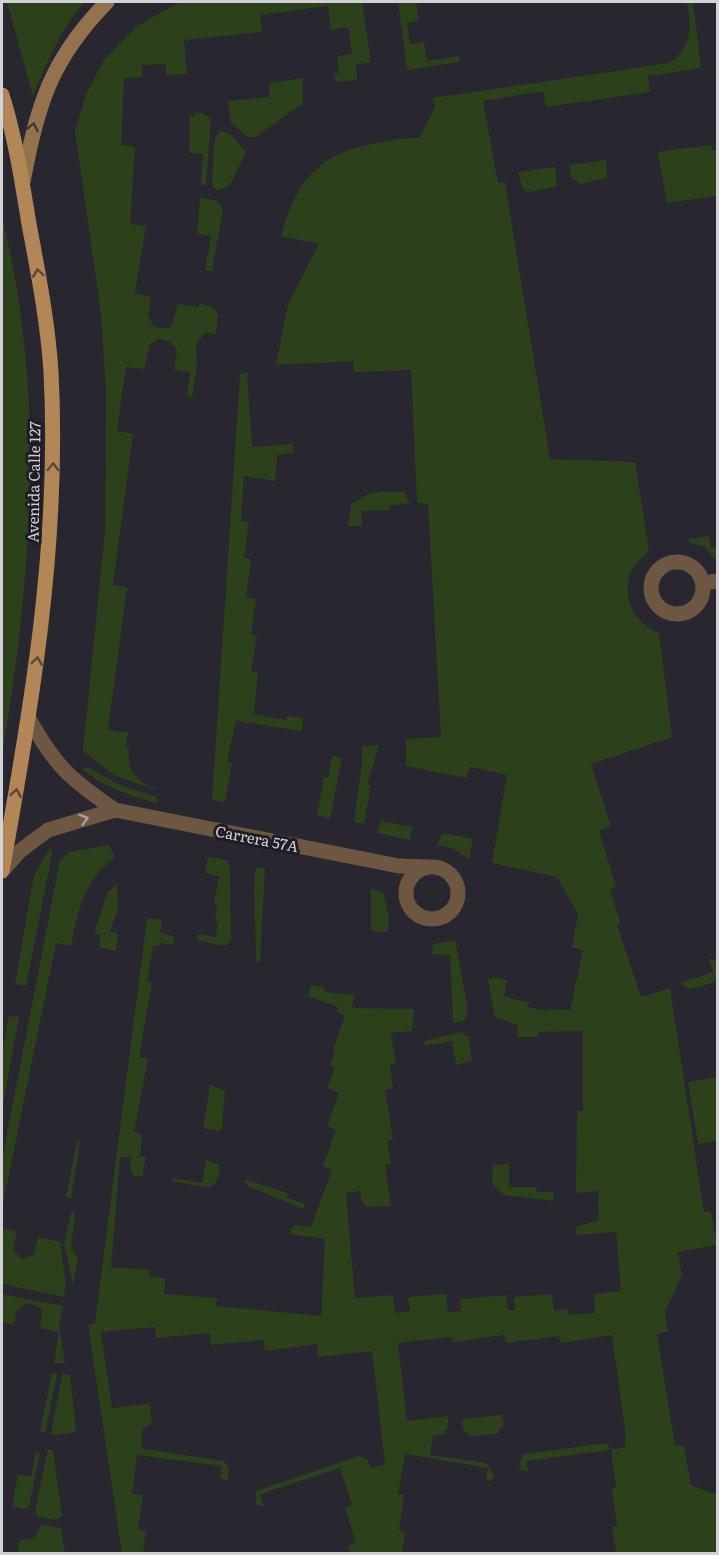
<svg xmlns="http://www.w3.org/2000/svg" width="719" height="1555" viewBox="0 0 719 1555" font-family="Literata,serif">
<rect width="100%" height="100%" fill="#28262f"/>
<g fill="#2c401b">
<path d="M 7,2 L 85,2 C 61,28 47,63 33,96 Z"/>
<path d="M 180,2 L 362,2 L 371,62 L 356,65 L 357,80 L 336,82 L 334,74 L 339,73 L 337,56 L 352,54 L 348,27 L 331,30 L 328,6 L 260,15 L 262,32 L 184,40 L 187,74 L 166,75 L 166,64 L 142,65 L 142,77 L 124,78 L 121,145 L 135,147 L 130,224 L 146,226 L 135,293 L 151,297 L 148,315 L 154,327 L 168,328 L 172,325 L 178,304 L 198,307 L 200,303 L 215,309 L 218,316 L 216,334 L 205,332 L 196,345 L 197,365 L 192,398 L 187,396 L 190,372 L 174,370 L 177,351 L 170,341 L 159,339 L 150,344 L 144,369 L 126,367 L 117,431 L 133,434 L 113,585 L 127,587 L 108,730 L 128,733 L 126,746 L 129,747 C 127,774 137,781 161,792 L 114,775 L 83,751 L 105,530 L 106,391 L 101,314 L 75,131 L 86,94 L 104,60 L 137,26 Z"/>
<polygon points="398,2 416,2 419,21 407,23 410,44 424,42 427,61 459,56 459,62 407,70"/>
<path d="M 687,2 L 693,2 L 701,68 L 648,76 L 650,92 L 546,107 L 543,91 L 483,101 L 498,183 L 505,182 L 550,459 L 635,462 L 649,550 C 644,556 637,561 633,568 C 619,593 633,623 659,633 L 672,737 L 591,764 L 611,826 L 599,831 L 616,887 L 610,890 L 620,922 L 617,925 L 641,997 L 670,988 L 704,1212 L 711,1211 L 717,1245 L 678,1252 L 682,1275 L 665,1312 L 668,1331 L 657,1334 L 675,1445 L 684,1446 L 691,1485 L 712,1493 L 717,1492 L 717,1553 L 616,1553 L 612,1527 L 617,1526 L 612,1489 L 616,1488 L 611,1450 L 625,1447 L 625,1430 L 612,1335 L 560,1343 L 559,1336 L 506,1343 L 504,1335 L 453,1342 L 452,1337 L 398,1343 L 407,1421 L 448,1416 L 448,1427 L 443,1435 L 433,1435 L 430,1455 L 486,1463 L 494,1475 L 492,1480 L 486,1482 L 488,1468 L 405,1454 L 398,1494 L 404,1495 L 399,1530 L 405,1532 L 402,1553 L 350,1554 L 348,1546 L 356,1543 L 345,1508 L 352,1505 L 340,1468 L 260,1494 L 264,1507 L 256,1504 L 256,1491 L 359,1456 L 367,1460 L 371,1468 L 385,1464 L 372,1351 L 318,1357 L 317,1344 L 265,1351 L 263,1340 L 211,1345 L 209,1333 L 156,1338 L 155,1327 L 101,1332 L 112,1408 L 149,1404 L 152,1423 L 143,1428 L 141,1445 L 144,1449 L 224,1461 L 229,1468 L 227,1480 L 220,1479 L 222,1466 L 137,1455 L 132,1494 L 143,1495 L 138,1529 L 146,1531 L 143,1553 L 122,1553 L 88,1325 L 95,1323 L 147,918 L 162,920 L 160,933 L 174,936 L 173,945 L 160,943 L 159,946 L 153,946 L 147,982 L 152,983 L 139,1057 L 148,1059 L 134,1132 L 142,1134 L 140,1156 L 146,1157 L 142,1177 L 134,1176 L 130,1168 L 131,1157 L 120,1158 L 111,1267 L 149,1270 L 149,1277 L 165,1278 L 164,1294 L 217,1298 L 216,1306 L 321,1316 L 325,1239 L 290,1234 L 291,1228 L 295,1225 L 311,1227 L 332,1170 L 323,1166 L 336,1130 L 327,1126 L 339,1093 L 327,1088 L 335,1067 L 330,1065 L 335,1051 L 333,1049 L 345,1016 L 337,1012 L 338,1007 L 308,996 L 311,985 L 324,987 L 324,992 L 354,995 L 352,1008 L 414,1009 L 412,1031 L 391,1033 L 396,1064 L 390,1065 L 393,1088 L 385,1090 L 393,1139 L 387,1141 L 391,1163 L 385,1165 L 391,1206 L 367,1207 L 362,1201 L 360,1191 L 346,1193 L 355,1298 L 393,1295 L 395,1313 L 410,1311 L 408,1297 L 446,1294 L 448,1312 L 461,1311 L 460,1299 L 506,1295 L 508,1310 L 515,1310 L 514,1297 L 552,1294 L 554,1310 L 568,1309 L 569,1315 L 595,1313 L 594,1294 L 621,1291 L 616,1232 L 576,1235 L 575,1227 L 599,1220 L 598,1191 L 576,1193 L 577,1111 L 583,1111 L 583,1031 L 538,1032 L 538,1037 L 518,1037 L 517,1025 L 495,1017 L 488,981 L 494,977 L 507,980 L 504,997 L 528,1002 L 528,1007 L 547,1011 L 547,1009 L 570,1010 L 583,950 L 572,947 L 578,914 L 557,877 L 492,863 L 507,775 L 470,767 L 466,778 L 406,766 L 406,739 L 441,737 L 428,504 L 417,503 L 411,370 L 354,372 L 353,361 L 276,365 L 288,304 L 319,244 L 281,236 C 296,180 319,153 377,143 C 391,140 404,137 419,138 L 435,107 L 433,98 L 669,63 C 693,47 691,27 687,2 Z"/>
<polygon points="303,78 303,103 256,137 248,137 231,123 228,101 269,97 269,83"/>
<polygon points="195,113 202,113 211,119 206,185 201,185 203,154 189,153 190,116 194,117"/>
<polygon points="220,131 229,133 246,152 230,185 219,190 213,187 212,183 215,138"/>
<polygon points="711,145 712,150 717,150 717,196 667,203 658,152"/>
<polygon points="606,160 607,178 580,184 571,177 569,165"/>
<polygon points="555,167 557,185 554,187 529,192 523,190 518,172"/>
<polygon points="200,198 216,200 223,209 212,271 205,270 211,236 197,234"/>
<path d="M 2,217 C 46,391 32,579 2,755 Z"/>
<polygon points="247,373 252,447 293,444 293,453 277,455 275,481 244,476 241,521 249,522 244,558 251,559 246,597 256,599 251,634 257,635 251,672 258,672 254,714 286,720 287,716 303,718 302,731 236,721 227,761 232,763 225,802 212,800 240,374"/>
<polygon points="381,492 404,492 410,504 389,505 390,510 361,511 362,526 348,526 351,505 366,495"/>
<polygon points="709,536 711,548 717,547 717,559 715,559 703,546 690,543 688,539"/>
<polygon points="379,745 367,785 371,786 364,824 354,822 362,763 362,746"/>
<polygon points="332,756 342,758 330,819 317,815 324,777 328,778"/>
<path d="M 88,767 L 119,785 L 157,797 L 157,803 C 132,796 102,787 83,769 Z"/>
<polygon points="381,821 412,827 410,840 377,833"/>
<polygon points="442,833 473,839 469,859 454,849 437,845"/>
<path d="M 109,845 L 115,857 C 83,883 79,907 71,946 L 56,943 L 2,1209 L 2,1159 L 60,860 L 70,852 Z"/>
<polygon points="50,848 52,854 26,986 15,984 34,875"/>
<polygon points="208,857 227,860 230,867 231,940 225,946 197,940 198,934 216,937 218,922 215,921 217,905 214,904 219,876 205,873"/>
<polygon points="257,867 265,868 260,962 256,961 254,874"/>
<polygon points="117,884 118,909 110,931 118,933 116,951 99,947 101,935 94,934 107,893"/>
<polygon points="371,889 383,892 389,918 388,932 371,931"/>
<polygon points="455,940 468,1009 465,1020 453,1023 450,955 432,954 433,944"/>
<polygon points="709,959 717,960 717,978 712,983 690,989 680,983 713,972"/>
<polygon points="9,1016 19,1017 2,1111 2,1054"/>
<polygon points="460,1032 469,1037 472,1061 456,1065 452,1041 425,1046 424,1041"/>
<polygon points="717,1077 717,1141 698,1144 688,1082"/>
<polygon points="210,1085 225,1091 222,1128 219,1131 203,1128"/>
<polygon points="77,1141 80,1142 71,1199 66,1197"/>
<polygon points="206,1160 219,1164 220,1173 214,1185 208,1188 172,1181 172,1178 202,1183"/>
<polygon points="509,1164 509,1187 536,1187 537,1192 553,1192 554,1201 504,1195 492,1184 493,1165"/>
<polygon points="244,1179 287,1193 286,1197 305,1204 303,1209 248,1186"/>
<polygon points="71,1213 75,1213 71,1248 78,1258 73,1285 64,1243"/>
<polygon points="2,1228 17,1231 13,1250 22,1259 34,1255 38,1237 60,1242 66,1285 64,1297 2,1284"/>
<polygon points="2,1294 63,1306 59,1326 65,1363 54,1363 59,1332 40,1328 42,1311 38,1306 27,1303 16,1312 14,1325 2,1322"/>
<polygon points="52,1373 57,1374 45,1433 40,1432"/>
<polygon points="62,1374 70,1375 76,1430 73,1433 51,1435"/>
<polygon points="502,1415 504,1424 497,1434 470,1436 463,1429 462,1419"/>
<polygon points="607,1443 610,1450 527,1461 528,1472 520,1470 519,1463 524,1454"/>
<polygon points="48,1449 53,1451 62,1516 56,1520 38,1517 35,1511"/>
<polygon points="36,1452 40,1452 29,1507 23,1509 12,1506 18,1474 31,1476"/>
<polygon points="41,1525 61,1528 65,1553 17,1553 19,1541 34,1538"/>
</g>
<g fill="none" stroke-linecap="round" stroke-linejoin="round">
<g stroke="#6e5742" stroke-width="15">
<circle cx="677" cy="588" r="26"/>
<polyline points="703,583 718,581"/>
<path d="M 29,719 C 56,767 70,779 115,810 L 399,866 L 428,867"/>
<circle cx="432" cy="893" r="26"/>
<polyline points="2,871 20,851 48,830 115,810"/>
</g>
<path stroke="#95724e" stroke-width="15" d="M 23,182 C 37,105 51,59 107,2"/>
<path stroke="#b38658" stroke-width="15" d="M 2,95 C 15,136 22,181 29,224 C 38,272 48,323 51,372 C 60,541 32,705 2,871"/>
</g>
<defs><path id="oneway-chevron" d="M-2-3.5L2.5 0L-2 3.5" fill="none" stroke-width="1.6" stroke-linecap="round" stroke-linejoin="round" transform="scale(1.5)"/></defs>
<use stroke="#423731" href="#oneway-chevron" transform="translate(33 127) rotate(-77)"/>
<g stroke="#5a4739">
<use href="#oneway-chevron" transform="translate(38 273) rotate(-98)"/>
<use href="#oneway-chevron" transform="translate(53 467) rotate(-89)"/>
<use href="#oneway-chevron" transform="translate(37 661) rotate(-82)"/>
<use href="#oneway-chevron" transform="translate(16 793) rotate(-80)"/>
</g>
<use stroke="#aaa09b" href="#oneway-chevron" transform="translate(84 819) rotate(-16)"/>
<g text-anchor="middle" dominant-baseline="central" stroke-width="6" stroke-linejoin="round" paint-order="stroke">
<g font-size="15" fill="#d2d1d6" stroke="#1e1d25">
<text transform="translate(33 482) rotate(-89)">Avenida Calle 127</text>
<text transform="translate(257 838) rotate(11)">Carrera 57A</text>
</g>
</g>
<rect width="719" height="1555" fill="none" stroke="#d2d1d6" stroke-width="6"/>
</svg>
